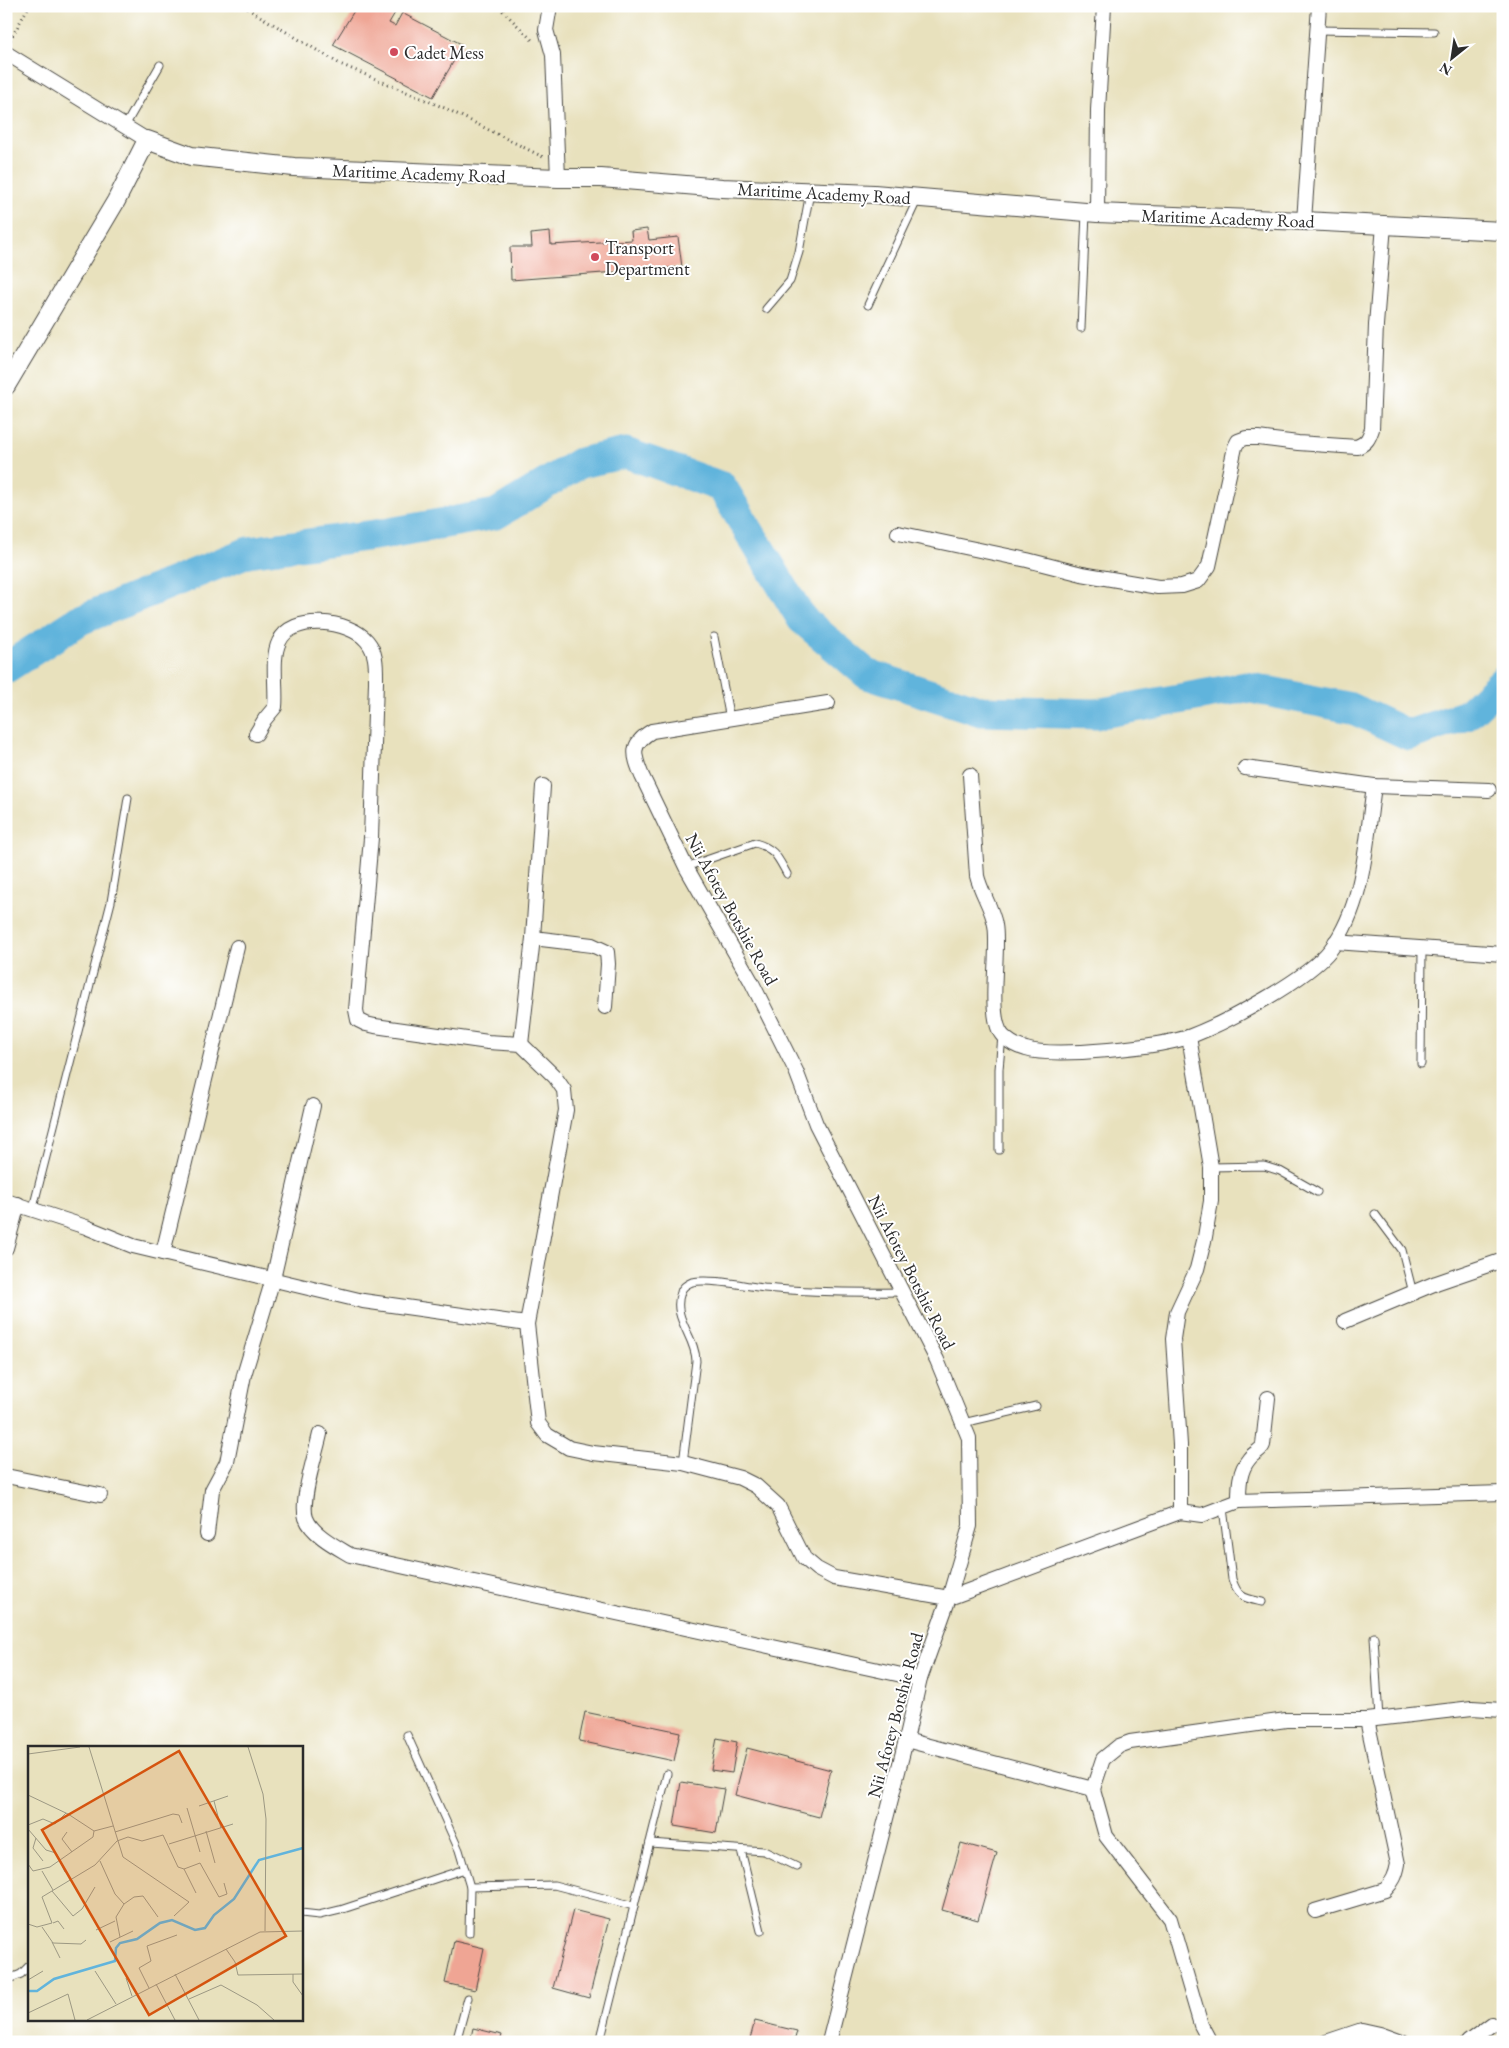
<svg xmlns="http://www.w3.org/2000/svg" width="1509" height="2048" viewBox="0 0 1509 2048" font-family="'EB Garamond',serif">
<rect width="100%" height="100%" fill="#fff"/>
<filter id="ink" filterUnits="userSpaceOnUse"><feTurbulence type="fractalNoise" baseFrequency=".02" numOctaves="2"/><feDisplacementMap in="SourceGraphic" scale="10" xChannelSelector="R" yChannelSelector="G"/><feConvolveMatrix kernelMatrix="1 2 1 2 8 2 1 2 1" color-interpolation-filters="sRGB"/></filter>
<filter id="wash" filterUnits="userSpaceOnUse"><feTurbulence type="fractalNoise" baseFrequency=".0096" numOctaves="4" result="noise"/><feDisplacementMap in="SourceGraphic" scale="20" xChannelSelector="R" yChannelSelector="G"/><feGaussianBlur stdDeviation="1.12" result="paint"/><feColorMatrix in="noise" values="0 0 0 0 0 0 0 0 0 0 0 0 0 0 0 0 0 1.4 0 .05"/><feComposite in="paint" operator="in"/></filter>
<g filter="url(#wash)">
<rect width="100%" height="100%" fill="#e8e1bd"/>
<g fill="none" stroke-linecap="round" stroke-linejoin="round">
<polyline stroke="#61b4dc" stroke-width="31" points="6,668 80,620 248,552 389,533 496,514 580,463 626,453 722,487 802,619 867,674 981,711 1096,714 1246,687 1351,708 1409,735 1467,715 1503,681"/>
</g>
<g id="blocks">
<g fill="#efa594">
<polygon points="357,6 399,6 389,23 395,26 402,13 463,45 433,97 333,45"/>
<polygon points="647,229 649,240 678,237 682,267 511,280 510,247 532,247 531,234 550,232 551,245 632,240 631,231"/>
<polygon points="585,1712 680,1732 674,1761 579,1741"/>
<polygon points="717,1738 737,1742 732,1773 711,1770"/>
<polygon points="747,1748 831,1770 819,1817 735,1795"/>
<polygon points="681,1782 724,1789 716,1833 674,1826"/>
<polygon points="961,1843 997,1853 978,1920 942,1910"/>
<polygon points="573,1910 609,1919 589,1998 553,1988"/>
<polygon points="454,1941 484,1948 475,1990 445,1983"/>
<polygon points="755,2021 797,2031 794,2042 749,2042"/>
<polygon points="473,2028 502,2035 500,2042 470,2042"/>
</g>
</g>
</g>
<g filter="url(#ink)">
<use href="#blocks" fill-opacity="0" stroke="#474641" stroke-width="1"/>
<g fill="none" stroke-linecap="round" stroke-linejoin="round">
<defs>
<g id="service">
<polyline points="1318,30 1434,32"/>
<polyline points="125,126 160,65"/>
<polyline points="868,305 918,198"/>
<polyline points="766,309 790,281 799,252 810,192"/>
<polyline points="1081,328 1086,213"/>
<polyline points="714,637 730,719"/>
<path d="M 686,867 L 755,843 C 775,848 778,858 787,874"/>
<polyline points="1421,1064 1422,948"/>
<polyline points="999,1150 999,1069 1002,1036"/>
<polyline points="1211,1167 1264,1166 1280,1171 1317,1192"/>
<polyline points="33,1208 111,902 128,798"/>
<polyline points="1375,1214 1402,1250 1413,1293"/>
<polyline points="963,1423 1036,1406"/>
<path d="M 683,1463 L 696,1361 C 696,1337 671,1318 681,1292 C 682,1287 687,1284 692,1282 C 709,1278 746,1286 764,1288 C 810,1292 856,1293 902,1292"/>
<path d="M 1223,1508 L 1232,1579 C 1238,1598 1244,1598 1262,1602"/>
<polyline points="1374,1637 1379,1719"/>
<polyline points="407,1735 459,1850 470,1887 469,1933"/>
<polyline points="650,1843 764,1851 797,1867"/>
<polyline points="741,1850 761,1931"/>
<polyline points="470,1887 554,1885 634,1906"/>
<polyline points="301,1913 319,1915 340,1910 465,1869"/>
<polyline points="6,1980 21,1974 29,1966"/>
<polyline points="456,2042 468,1998"/>
<polyline points="600,2042 667,1774"/>
</g>
<g id="minor">
<polyline points="550,6 546,30 553,55 558,178"/>
<polyline points="6,53 147,140"/>
<polyline points="1097,213 1098,110 1104,6"/>
<polyline points="1304,221 1319,6"/>
<path d="M 898,533 L 1027,560 L 1082,574 L 1158,587 L 1182,586 L 1198,581 L 1209,566 L 1235,447 L 1238,441 L 1246,438 L 1258,438 L 1298,443 L 1357,447 C 1367,443 1369,438 1372,429 L 1376,325 L 1384,225"/>
<path d="M 828,703 L 652,731 C 630,744 633,754 642,776 L 686,867 L 751,981 L 796,1071 L 816,1124 L 937,1360 L 969,1438 L 970,1526 L 949,1598 L 920,1679 L 906,1740 L 829,2042"/>
<path d="M 256,734 L 265,719 L 275,707 C 277,688 271,658 279,642 C 291,613 350,620 367,641 C 377,653 376,667 376,682 L 371,838 L 356,1010 L 358,1020 L 366,1024 L 375,1026 L 488,1042 L 521,1044 L 555,1077 L 564,1090 L 566,1110 L 527,1324 L 538,1423 L 547,1435 L 569,1448 L 593,1453 L 683,1463 L 740,1478 L 756,1486 L 778,1506 L 804,1558 L 817,1569 L 834,1578 L 949,1598 L 1180,1512 L 1202,1515 L 1239,1501 L 1503,1493"/>
<polyline points="1245,768 1374,786 1489,790"/>
<path d="M 970,775 L 977,876 C 981,893 992,907 995,925 C 1000,950 986,1018 1003,1036 C 1009,1042 1018,1047 1026,1049 C 1054,1058 1163,1047 1191,1036 C 1227,1022 1308,979 1331,949 C 1365,903 1366,841 1374,786"/>
<polyline points="533,938 592,945 607,952 608,964 605,1007"/>
<polyline points="1335,942 1503,954"/>
<polyline points="521,1044 533,938 543,786"/>
<polyline points="6,1201 86,1227 133,1246 363,1301 527,1324"/>
<polyline points="6,1248 18,1204"/>
<polyline points="163,1253 237,947"/>
<polyline points="1345,1321 1436,1283 1503,1260"/>
<path d="M 320,1434 C 316,1453 300,1501 306,1518 C 312,1534 335,1546 350,1555 L 920,1679"/>
<polyline points="6,1476 100,1495"/>
<path d="M 1239,1501 C 1239,1486 1239,1471 1249,1459 C 1253,1453 1261,1451 1263,1445 L 1268,1398"/>
<polyline points="1180,1512 1180,1445 1173,1339 1177,1312 1197,1269 1205,1237 1211,1201 1211,1167 1189,1037"/>
<polyline points="207,1534 212,1490 227,1462 244,1375 273,1279 313,1106"/>
<polyline points="906,1740 1093,1789"/>
<path d="M 1315,1911 L 1385,1890 C 1393,1882 1396,1875 1398,1864 L 1367,1720"/>
<polyline points="1210,2042 1201,2025 1170,1919 1106,1836 1093,1789 1103,1759 1119,1746 1130,1742 1286,1720 1367,1720 1472,1708 1503,1710"/>
<polyline points="1326,2042 1362,2030 1380,2034 1402,2042"/>
<polyline points="1468,2042 1492,2024"/>
</g>
<polyline id="tertiary" points="6,386 116,201 147,140 191,156 294,167 558,178 601,178 722,188 874,194 1097,213 1304,221 1503,231"/>
</defs>
<use href="#service" stroke="#474641" stroke-width="9"/>
<use href="#minor" stroke="#474641" stroke-width="16"/>
<use href="#tertiary" stroke="#474641" stroke-width="20"/>
<g stroke="#474641" stroke-width="3" stroke-dasharray="1 4" stroke-linecap="butt">
<polyline points="243,6 340,64 447,109 543,157"/>
<polyline points="501,6 503,11 533,41"/>
<polyline points="10,40 29,6"/>
</g>
<use href="#service" stroke="#fff" stroke-width="7"/>
<use href="#minor" stroke="#fff" stroke-width="14"/>
<use href="#tertiary" stroke="#fff" stroke-width="18"/>
</g>
</g>
<g fill="#d1495b" stroke="#fff" stroke-width="2">
<circle cx="394" cy="52" r="5"/>
<circle cx="595" cy="257" r="5"/>
</g>
<g text-anchor="middle" dominant-baseline="central" stroke-width="4" stroke-linejoin="round" paint-order="stroke">
<g font-size="18" fill="#2b2b2b" stroke="#fff" text-anchor="start">
<text x="404" y="52">Cadet Mess</text>
<text x="605" y="247">Transport<tspan x="605" dy="21">Department</tspan></text>
</g>
<g font-size="18" fill="#2b2b2b" stroke="#fff">
<text transform="translate(419 173) rotate(2)">Maritime Academy Road</text>
<text transform="translate(824 193) rotate(3)">Maritime Academy Road</text>
<text transform="translate(1228 218) rotate(2)">Maritime Academy Road</text>
<text transform="translate(732 909) rotate(61)">Nii Afotey Botshie Road</text>
<text transform="translate(912 1272) rotate(63)">Nii Afotey Botshie Road</text>
<text transform="translate(895 1715) rotate(-75)">Nii Afotey Botshie Road</text>
</g>
</g>
<g transform="translate(28 1746)">
<rect width="275" height="275" fill="#e8e1bd"/>
<path fill="none" stroke="#61b4dc" stroke-width="2.5" d="M 0,245 L 9,245 L 26,233 L 87,215 L 88,202 L 92,197 L 109,193 L 132,177 L 144,174 L 167,184 L 177,182 L 186,169 L 206,153 L 231,114 L 275,102"/>
<path fill="none" stroke="#9c9883" stroke-width="1" d="M 61,1 L 95,111 L 161,156 L 146,170M 220,1 L 235,48 L 238,73 L 237,185M 0,8 L 52,1M 0,49 L 40,68 L 66,85M 186,55 L 193,82M 171,60 L 200,50M 159,62 L 172,106M 0,79 L 15,73 L 27,78 L 38,67M 0,83 L 18,104 L 28,107 L 37,126M 66,85 L 85,80M 178,85 L 187,117M 39,86 L 34,93 L 44,106M 87,86 L 145,68 L 151,69 L 154,77M 8,92 L 5,102 L 15,115M 141,98 L 205,78M 72,115 L 87,148 L 96,158M 0,118 L 5,125 L 22,121 L 65,91 L 66,85M 156,123 L 168,147M 14,125 L 25,144M 24,145 L 45,170 L 54,163 L 67,141M 25,177 L 30,175 L 36,183M 0,178 L 9,181 L 24,177 L 14,151 L 67,119 L 89,95 L 100,91 L 114,95 L 135,89 L 150,121 L 156,123 L 172,117 L 191,151 L 199,148 L 196,137M 14,181 L 25,197 L 53,198 L 58,194M 68,184 L 87,175M 92,191 L 88,171 L 96,158 L 106,151 L 115,150 L 130,171M 24,196 L 32,212M 82,196 L 105,185M 198,203 L 207,216 L 210,229 L 275,228M 67,225 L 88,258M 147,228 L 171,274M 265,228 L 265,236 L 275,250M 98,232 L 104,250M 0,234 L 15,225M 128,238 L 147,274M 121,242 L 111,222 L 123,215 L 119,200 L 149,189M 161,253 L 193,239 L 229,259 L 246,274M 0,267 L 40,248 L 47,274M 59,274 L 232,186 L 275,185"/>
<path fill="#d5540f" fill-opacity="0.15" stroke="#d5540f" stroke-width="2.5" d="M 151,5 L 258,190 L 121,269 L 14,84 Z"/>
<rect width="275" height="275" fill="none" stroke="#2b2b2b" stroke-width="2.5"/>
</g>
<rect width="1509" height="2048" fill="none" stroke="#fff" stroke-width="25"/>
<g transform="translate(1452 58) rotate(210)" stroke="#ffffff" stroke-width="4" paint-order="stroke">
<path d="M0-4L9 19L0 12L-9 19Z" fill="#2b2b2b"/>
<text y="-8" font-size="14" font-weight="bold" text-anchor="middle" fill="#2b2b2b">N</text>
</g>
</svg>
